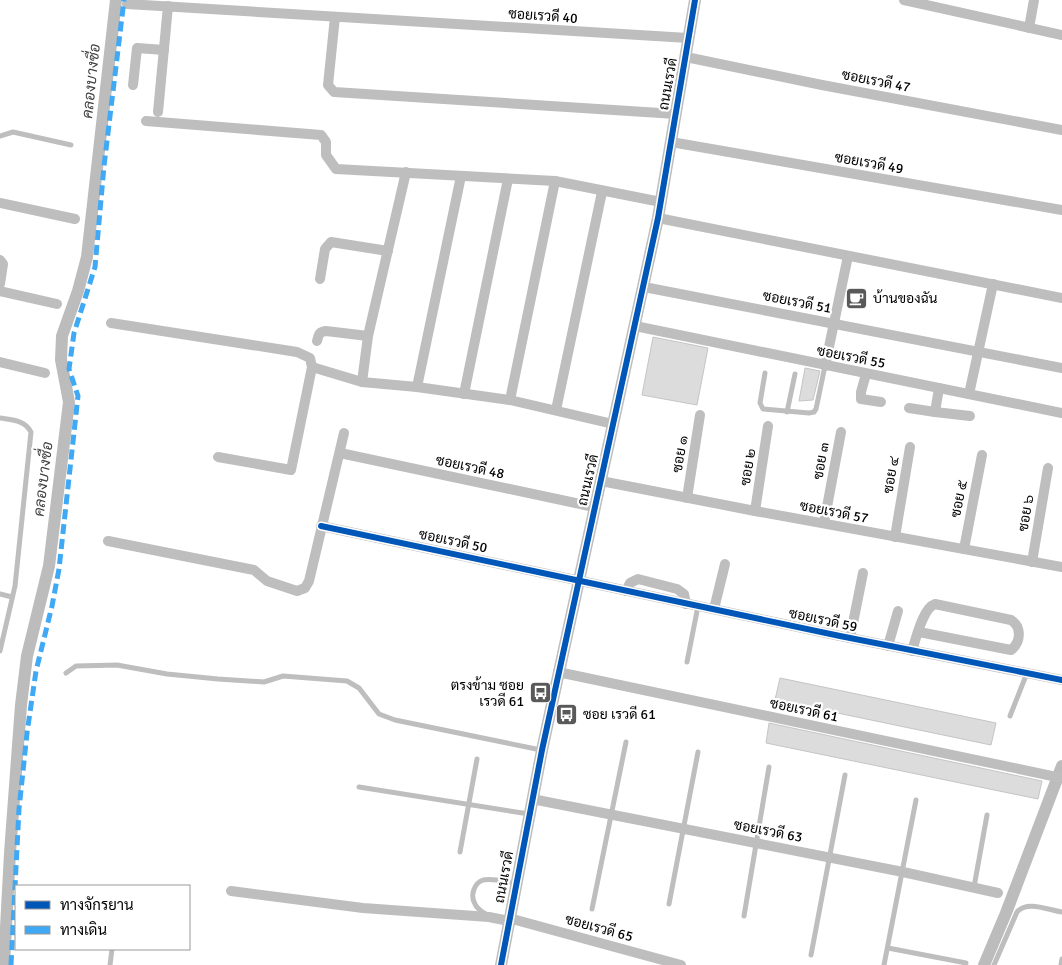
<svg xmlns="http://www.w3.org/2000/svg" width="1062" height="965" viewBox="0 0 1062 965" font-family="Signika,Sarabun,sans-serif">
<rect width="100%" height="100%" fill="#fff"/>
<g fill="none" stroke-linecap="round" stroke-linejoin="round">
<g stroke="#bcbcbc" stroke-width="12">
<polyline points="4,965 10,853 21,705 27,656 49,566 69,402 61,360 62,336 78,291 87,257 116,0"/>
<polyline points="984,965 1006,913 1062,766"/>
</g>
</g>
<g fill="#dcdcdc" stroke="#c5c5c5">
<polygon points="653,337 708,348 697,405 642,395"/>
<polygon points="805,368 820,371 813,400 799,401"/>
<polygon points="780,678 996,723 991,745 775,700"/>
<polygon points="769,723 1042,781 1038,799 766,743"/>
</g>
<g fill="none" stroke-linecap="round" stroke-linejoin="round">
<g stroke="#bebebe" stroke-width="5">
<polyline points="0,136 13,132 71,145"/>
<polyline points="765,373 760,403 763,409 809,413 814,412 816,409 825,366"/>
<polyline points="787,412 795,374"/>
<path d="M 0,418 C 12,420 25,420 31,432 L 15,586 L 0,651"/>
<polyline points="0,594 12,597"/>
<polyline points="687,662 698,606"/>
<polyline points="66,673 76,666 117,665 167,674 218,679 264,682 283,676 347,681 359,688 379,714 395,720 541,750"/>
<polyline points="1010,716 1027,673"/>
<polyline points="359,787 529,814"/>
<polyline points="460,852 477,759"/>
<polyline points="974,887 987,815"/>
<polyline points="669,904 698,752"/>
<polyline points="592,909 626,742"/>
<path d="M 487,915 C 482,912 477,909 475,904 C 470,896 474,883 483,880 C 493,878 507,882 516,883"/>
<polyline points="744,916 769,767"/>
<polyline points="888,948 966,963"/>
<polyline points="811,955 845,775"/>
<polyline points="110,965 112,949"/>
<polyline points="884,965 916,800"/>
<path d="M 994,965 L 1017,912 C 1027,900 1048,910 1062,912"/>
<polyline points="1061,965 1062,959"/>
</g>
<g stroke="#bebebe" stroke-width="10">
<polyline points="904,0 1062,35"/>
<polyline points="127,4 688,38"/>
<polyline points="335,17 328,85 334,92 676,114"/>
<polyline points="1029,28 1034,0"/>
<polyline points="686,57 822,85 1062,130"/>
<polyline points="133,85 137,48 164,50"/>
<polyline points="158,112 168,6"/>
<polyline points="146,121 321,135 326,142 326,155 336,169 555,181 661,202"/>
<polyline points="671,142 1062,210"/>
<polyline points="0,203 75,219"/>
<polyline points="658,218 1062,298"/>
<polyline points="0,260 3,264 0,284"/>
<polyline points="320,279 325,249 331,242 388,251"/>
<polyline points="644,287 1062,368"/>
<polyline points="0,291 57,304"/>
<polyline points="111,323 297,352 310,358 312,367 291,470 218,457"/>
<polyline points="635,326 1062,413"/>
<path d="M 317,341 C 319,334 319,332 326,331 L 368,336"/>
<polyline points="0,362 45,373"/>
<polyline points="825,366 848,256"/>
<polyline points="312,367 362,382 417,387 510,400 613,424"/>
<polyline points="866,374 861,392 861,399 881,402"/>
<polyline points="362,382 368,336 406,172"/>
<polyline points="417,387 461,176"/>
<polyline points="939,388 935,412 970,416"/>
<polyline points="464,394 508,179"/>
<polyline points="969,394 993,284"/>
<polyline points="510,400 555,181"/>
<polyline points="909,408 935,412"/>
<polyline points="556,410 602,192"/>
<polyline points="340,453 594,507"/>
<polyline points="601,481 755,511 1062,567"/>
<polyline points="687,498 700,415"/>
<polyline points="755,511 768,426"/>
<polyline points="824,523 841,432"/>
<polyline points="321,526 840,636 1062,680"/>
<polyline points="895,537 910,447"/>
<polyline points="108,541 254,570 267,581 297,591 305,588 309,581 344,433"/>
<polyline points="964,549 982,455"/>
<polyline points="1032,562 1048,468"/>
<polyline points="626,591 630,583 638,579 677,589 684,594 686,604"/>
<polyline points="714,609 725,564"/>
<polyline points="850,638 863,573"/>
<polyline points="888,646 898,611"/>
<path d="M 912,651 C 916,638 923,608 935,604 L 1011,620 C 1022,627 1021,642 1011,650 L 919,632"/>
<polyline points="558,672 1062,778"/>
<polyline points="532,799 903,872 998,893"/>
<polyline points="231,891 363,908 489,917 509,921"/>
<polyline points="509,918 681,965"/>
</g>
<polyline stroke="#bebebe" stroke-width="12" points="501,965 542,750 658,218 695,0"/>
<polyline stroke="#3fa9f5" stroke-width="5" stroke-dasharray="10 5" stroke-linecap="butt" points="11,965 19,809 27,733 36,671 52,606 59,569 78,396 69,369 74,333 95,267 104,166 124,0"/>
<defs>
<g id="cycleway">
<polyline points="321,526 840,636 1062,680"/>
<polyline points="501,965 542,750 658,218 695,0"/>
</g>
</defs>
<use href="#cycleway" stroke="#fff" stroke-width="9"/>
<use href="#cycleway" stroke="#0057b8" stroke-width="6"/>
</g>
<defs>
<symbol id="cafe-square" viewBox="-11 -11 22 22"><rect x="-9" y="-9" width="18" height="18" rx="4" fill="#595959" stroke="#fff"/><path d="M-5.5-4.5H6V0H3Q3 3.5 0 3.5H-2.5Q-5.5 3.5-5.5 0ZM3-3.2v2h1.7v-2ZM-6 4.5H4V6H-6Z" fill="#fff"/></symbol>
<symbol id="bus-square" viewBox="-11 -11 22 22"><rect x="-9" y="-9" width="18" height="18" rx="4" fill="#595959" stroke="#fff"/><path d="M-5-6H5V4H4V6H2V4H-2V6H-4V4H-5ZM-3.5-4V0h7V-4ZM-3.5 1.2v1.5H-2V1.2ZM2 1.2v1.5H3.5V1.2Z" fill="#fff"/></symbol>
</defs>
<g fill-rule="evenodd">
<use href="#cafe-square" x="844" y="286" width="25" height="25"/>
<use href="#bus-square" x="528" y="680" width="25" height="25"/>
<use href="#bus-square" x="554" y="702" width="25" height="25"/>
</g>
<g text-anchor="middle" dominant-baseline="central" stroke-width="4.5" stroke-linejoin="round" paint-order="stroke">
<g font-size="14" fill="#000" stroke="#fff">
<text transform="translate(543 16) rotate(4)">ซอยเรวดี 40</text>
<text transform="translate(876 81) rotate(11)">ซอยเรวดี 47</text>
<text transform="translate(668 84) rotate(-80)">ถนนเรวดี</text>
<text transform="translate(869 163) rotate(10)">ซอยเรวดี 49</text>
<text transform="translate(797 302) rotate(11)">ซอยเรวดี 51</text>
<text transform="translate(851 357) rotate(11)">ซอยเรวดี 55</text>
<text transform="translate(680 454) rotate(-81)">ซอย ๑</text>
<text transform="translate(821 461) rotate(-80)">ซอย ๓</text>
<text transform="translate(470 467) rotate(12)">ซอยเรวดี 48</text>
<text transform="translate(748 467) rotate(-81)">ซอย ๒</text>
<text transform="translate(891 475) rotate(-80)">ซอย ๔</text>
<text transform="translate(588 480) rotate(-77)">ถนนเรวดี</text>
<text transform="translate(959 499) rotate(-79)">ซอย ๕</text>
<text transform="translate(834 512) rotate(11)">ซอยเรวดี 57</text>
<text transform="translate(1026 513) rotate(-80)">ซอย ๖</text>
<text transform="translate(453 541) rotate(12)">ซอยเรวดี 50</text>
<text transform="translate(823 620) rotate(12)">ซอยเรวดี 59</text>
<text transform="translate(804 710) rotate(12)">ซอยเรวดี 61</text>
<text transform="translate(768 831) rotate(11)">ซอยเรวดี 63</text>
<text transform="translate(504 877) rotate(-79)">ถนนเรวดี</text>
<text transform="translate(599 928) rotate(15)">ซอยเรวดี 65</text>
</g>
<g font-size="14" fill="#000" stroke="#fff" text-anchor="start">
<text x="873" y="298">บ้านของฉัน</text>
<text x="524" y="685" text-anchor="end">ตรงข้าม ซอย<tspan x="524" dy="16">เรวดี 61</tspan></text>
<text x="583" y="714">ซอย เรวดี 61</text>
</g>
<g font-size="15" font-style="italic" fill="#404040" stroke="#fff">
<text transform="translate(91 81) rotate(-84)">คลองบางซื่อ</text>
<text transform="translate(43 479) rotate(-83)">คลองบางซื่อ</text>
</g>
</g>
<rect x="15" y="885" width="175" height="65" fill="#ffffff" stroke="#999999"/>
<rect x="25" y="901" width="25" height="8" fill="#0057b8" stroke="#999999"/>
<text x="60" y="910" font-size="15" fill="#000000">ทางจักรยาน</text>
<rect x="25" y="926" width="25" height="8" fill="#3fa9f5" stroke="#999999"/>
<text x="60" y="935" font-size="15" fill="#000000">ทางเดิน</text>
</svg>
